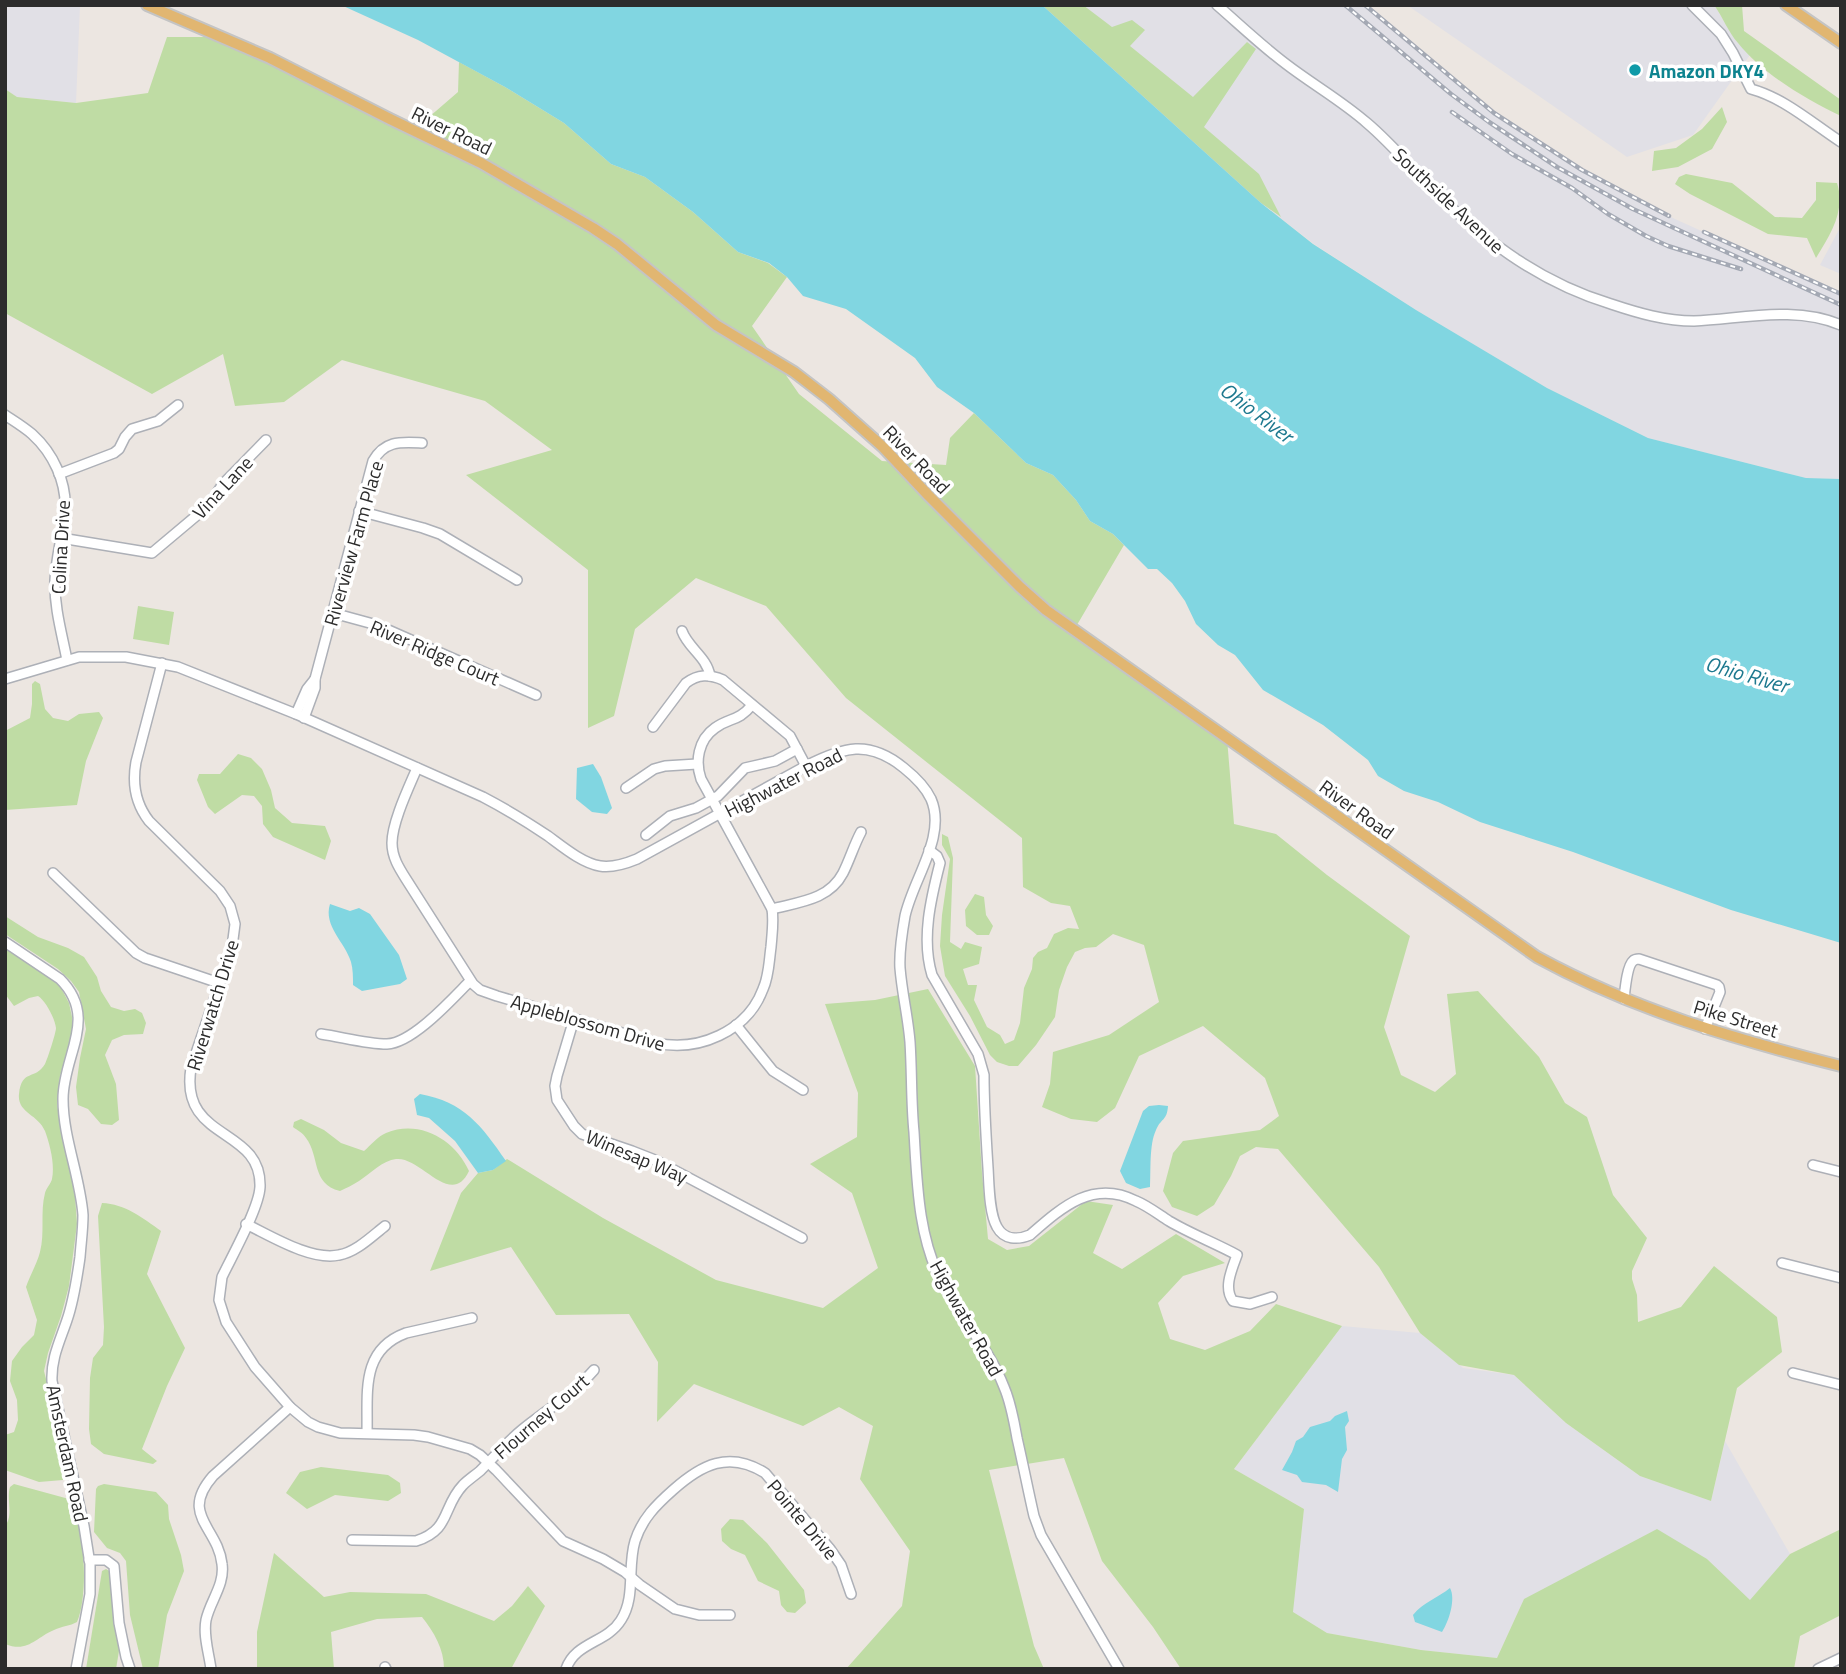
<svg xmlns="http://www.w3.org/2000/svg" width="1846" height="1674" viewBox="0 0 1846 1674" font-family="'Titillium Web',sans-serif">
<rect width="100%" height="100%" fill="#ece6e1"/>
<g fill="#e1e0e6">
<polygon points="5,5 80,5 76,103 17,97 5,89"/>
<polygon points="1042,5 1365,5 1494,113 1582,170 1675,219 1841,294 1841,479 1806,478 1648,438 1547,388 1416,310 1314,244 1261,203"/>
<polygon points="1407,5 1714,5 1737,42 1750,55 1693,135 1627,157"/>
<polygon points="1841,226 1841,274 1820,265"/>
<polygon points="1342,1326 1420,1333 1463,1368 1514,1375 1566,1423 1640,1476 1711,1501 1725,1441 1790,1554 1750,1601 1707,1559 1524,1599 1497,1658 1421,1650 1327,1633 1292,1612 1304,1509 1234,1469"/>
</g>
<g fill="#bfdca4">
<polygon points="1042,5 1083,5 1112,27 1132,20 1145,30 1130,46 1193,97 1247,42 1256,49 1204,127 1259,174 1281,217 1261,203"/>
<path d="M 1714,5 L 1742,5 L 1744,31 L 1841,100 L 1841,116 C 1805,99 1763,74 1738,43 C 1728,32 1723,17 1714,5 Z"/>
<polygon points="167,37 224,37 414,130 458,92 459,62 505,87 564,123 611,164 645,177 693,212 738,252 768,263 787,277 752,326 799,394 882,461 946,465 950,438 974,413 1026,463 1053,475 1076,500 1090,521 1113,534 1124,545 1074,630 1227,738 1234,824 1276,834 1327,875 1410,936 1384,1027 1401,1075 1435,1092 1456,1074 1447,994 1478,991 1539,1057 1565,1103 1587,1117 1613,1195 1647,1238 1632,1271 1632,1279 1637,1295 1638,1322 1681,1307 1714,1266 1777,1317 1782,1352 1737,1388 1711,1501 1640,1476 1566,1423 1514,1375 1459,1365 1420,1333 1379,1267 1278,1149 1256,1147 1240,1156 1231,1176 1214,1205 1197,1216 1172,1207 1163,1191 1173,1153 1183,1141 1260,1130 1279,1116 1265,1078 1203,1026 1139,1056 1115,1108 1097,1122 1071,1119 1042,1107 1050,1084 1053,1052 1109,1035 1159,1002 1144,945 1113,934 1096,947 1085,948 1075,952 1067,967 1059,990 1055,1017 1036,1045 1018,1066 1009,1066 997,1062 990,1055 970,1016 945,976 940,946 942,915 950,859 942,845 942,834 948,837 953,858 950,942 961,949 965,942 982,947 979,964 963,969 968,985 977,985 974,1000 987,1027 1000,1035 1005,1044 1014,1040 1020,1023 1024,988 1032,969 1033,958 1038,952 1047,948 1054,934 1068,928 1079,929 1070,906 1051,903 1023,887 1022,838 846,698 766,606 696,578 635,629 614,716 588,728 588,570 466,475 552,450 485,401 342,360 284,402 235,406 223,354 152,394 5,313 5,89 17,97 76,103 148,93"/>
<polygon points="1722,107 1727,122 1712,149 1678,167 1652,171 1654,151 1676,148 1702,129"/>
<path d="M 1686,174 L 1732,183 L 1775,217 L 1802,218 L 1816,200 L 1816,182 L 1837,183 C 1846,211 1830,235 1816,258 L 1807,238 L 1768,234 L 1690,194 L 1675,184 L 1679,177 Z"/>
<polygon points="138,606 174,612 169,645 133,639"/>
<polygon points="35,681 40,684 45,709 53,718 68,721 79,714 99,712 103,718 86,761 77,805 5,810 5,731 30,718 32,704 32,684"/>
<polygon points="238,754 251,758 262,769 271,790 275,808 292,823 325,826 331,841 325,860 273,837 263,824 262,806 254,796 242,795 215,814 208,807 197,780 199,774 220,774"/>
<polygon points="975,894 984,897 986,915 993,926 989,935 977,935 966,926 965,910"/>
<polygon points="5,916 38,937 68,948 84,957 97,977 101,991 111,1007 124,1011 135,1009 142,1013 146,1023 143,1034 124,1035 112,1040 105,1055 116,1084 119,1120 112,1125 101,1124 88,1109 78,1105 76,1087 80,1058 86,1029 79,992 71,981 58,969 5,934"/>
<path d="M 5,947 L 41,969 L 59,984 L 69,1003 L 72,1017 L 73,1035 L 60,1076 L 57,1105 L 75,1195 L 77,1224 L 69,1286 L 61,1316 L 48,1353 L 44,1371 L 65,1455 L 67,1475 L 63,1480 L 39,1482 L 5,1470 L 5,1435 L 14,1432 L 18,1420 L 17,1400 L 10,1381 L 12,1361 L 22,1347 L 34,1335 L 37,1320 L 26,1287 C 30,1275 37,1264 40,1252 C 45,1233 40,1212 45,1193 C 46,1188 51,1184 52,1179 C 55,1164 50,1145 45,1131 C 38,1114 17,1113 19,1094 C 22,1068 35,1081 45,1064 C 47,1060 56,1033 56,1028 C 55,1019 46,1001 38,996 L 29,998 L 14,1006 L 5,994 Z"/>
<polygon points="928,989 975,1066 982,1173 988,1239 1007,1250 1029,1246 1086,1201 1113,1205 1093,1253 1122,1269 1176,1234 1225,1263 1183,1276 1158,1303 1170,1339 1205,1350 1250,1331 1276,1304 1342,1326 1234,1469 1304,1509 1293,1612 1327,1633 1421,1650 1497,1658 1524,1599 1657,1529 1707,1559 1750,1600 1790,1554 1841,1529 1841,1615 1800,1636 1794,1669 1181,1669 1153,1627 1102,1561 1064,1458 989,1470 1034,1646 1044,1669 846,1669 902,1606 910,1551 860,1479 873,1426 839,1407 803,1426 694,1384 657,1422 658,1362 629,1314 556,1315 511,1247 430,1271 461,1193 478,1173 493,1170 507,1159 603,1218 716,1280 823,1308 878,1268 852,1193 810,1164 857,1137 858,1093 825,1004 875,1000"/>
<path d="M 301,1119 L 324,1130 L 341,1143 L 364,1151 C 371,1145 378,1136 386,1133 C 420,1119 455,1140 469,1171 C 451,1209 421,1156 396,1159 C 383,1160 370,1174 359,1181 C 353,1185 346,1188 340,1191 C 311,1184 320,1156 306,1138 C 303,1133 297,1130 293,1127 L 294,1122 Z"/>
<path d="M 102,1203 C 125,1204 143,1218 161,1231 L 147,1274 L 185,1348 L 167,1386 L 142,1449 L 157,1461 L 153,1464 L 104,1454 L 91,1444 L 89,1429 L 90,1378 L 93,1358 L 103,1345 L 104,1327 L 98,1216 Z"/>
<polygon points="321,1467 388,1475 400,1483 401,1493 388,1501 335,1495 307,1509 286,1493 300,1472"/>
<path d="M 14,1484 L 69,1499 C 85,1524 89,1595 77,1622 C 70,1626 62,1626 54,1630 C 35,1638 28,1653 5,1644 L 5,1526 C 14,1515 6,1500 10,1487 Z"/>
<polygon points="104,1484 156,1492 168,1505 169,1519 181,1555 184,1571 167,1615 158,1669 143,1669 130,1615 126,1561 120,1553 107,1548 94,1532 96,1489 98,1486"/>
<polygon points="730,1519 743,1520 767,1543 804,1590 806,1603 795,1613 787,1612 781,1605 779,1591 758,1581 745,1555 731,1549 722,1541 721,1529"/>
<path d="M 274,1553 L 324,1597 L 350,1592 L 426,1594 L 494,1621 L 512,1606 L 528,1586 L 545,1606 L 511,1669 L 444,1669 C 444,1649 434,1632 422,1617 L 377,1619 L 331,1632 L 334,1669 L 257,1669 L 257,1632 Z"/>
<polygon points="106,1569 111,1572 119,1651 116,1669 86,1669 102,1571"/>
</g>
<g fill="#81d6e1">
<polygon points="341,5 1042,5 1261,203 1313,244 1416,310 1547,388 1648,438 1806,478 1841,479 1841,943 1731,910 1573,852 1480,822 1438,802 1404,791 1378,776 1368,760 1323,725 1263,690 1235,655 1218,645 1196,624 1185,601 1172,583 1157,569 1148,569 1113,534 1090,521 1076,500 1053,475 1026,463 974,413 937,387 915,358 846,309 803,296 787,277 769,263 738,252 693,212 645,177 611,164 564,123 505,87 418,40"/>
<polygon points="593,764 601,777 612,808 607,814 592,812 576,799 577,768"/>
<path d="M 330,904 L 350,911 L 359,908 L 370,914 L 399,955 L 407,979 L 400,984 L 362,991 L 353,985 C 353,977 353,969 351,962 C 345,942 323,926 330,904 Z"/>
<path d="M 420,1094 C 464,1102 481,1125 506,1161 L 493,1170 L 478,1173 L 455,1141 L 429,1118 L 417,1115 L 414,1099 Z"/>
<path d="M 1159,1105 L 1168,1106 C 1167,1121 1161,1118 1156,1130 C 1149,1145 1151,1170 1150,1187 L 1140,1189 L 1126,1183 L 1120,1171 L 1143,1111 L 1149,1106 Z"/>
<polygon points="1347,1411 1349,1421 1345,1427 1347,1450 1342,1459 1338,1492 1326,1485 1302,1482 1297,1475 1282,1470 1292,1452 1296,1441 1303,1437 1310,1427 1330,1421 1335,1416"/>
<path d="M 1450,1588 C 1456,1599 1449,1621 1442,1632 L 1415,1622 L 1413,1615 C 1423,1602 1438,1598 1450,1588 Z"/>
</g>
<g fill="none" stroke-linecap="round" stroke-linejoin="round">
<defs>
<g id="minor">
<path d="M 1217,5 C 1240,25 1262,46 1286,64 C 1312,84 1342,101 1367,123 C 1393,145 1414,171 1438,195 C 1489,244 1542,283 1611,304 C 1638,313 1665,321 1694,321 C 1742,319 1795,305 1841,325"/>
<path d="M 1692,5 L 1721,34 L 1733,53 L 1751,89 C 1784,98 1812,123 1841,142"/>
<path d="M 5,415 C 14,421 24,427 32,434 C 53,453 67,482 65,511 C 63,534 56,557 55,580 C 54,607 62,634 67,660"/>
<polyline points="59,474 114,453 119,449 125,437 132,429 158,421 178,405"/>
<polyline points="359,511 423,528 440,534 517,580"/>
<polyline points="61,538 152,553 208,506 223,484 266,440"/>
<polyline points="333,613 377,625 536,695"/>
<path d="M 682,631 C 688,648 707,657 710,676"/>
<path d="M 162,663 L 136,762 C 132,784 135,803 149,821 L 220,891 L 230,906 L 235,924 L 232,947 L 191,1068 C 179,1142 262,1126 260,1187 C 259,1208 232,1256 222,1277 L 219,1300 L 226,1322 L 255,1367 L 290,1407 L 308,1422 L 318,1427 L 340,1433 L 414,1435 L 428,1437 L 470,1449 L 480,1455 L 496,1470 L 563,1541 L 603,1559 L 625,1572 L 640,1585 L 675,1609 L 699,1615 L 730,1615"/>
<path d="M 5,679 L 79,657 L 126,657 L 178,667 L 296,714 L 483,797 C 506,809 527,822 548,836 C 563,847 582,863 600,866 C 613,868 625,864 637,859 L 806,766 C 843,747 869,739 904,768 C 914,776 925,786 931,799 C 947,836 913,879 905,916 C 902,933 899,951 900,968 C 902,993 908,1017 910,1042 C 912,1072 911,1102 914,1132 C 917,1181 918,1238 942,1282 C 961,1319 989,1348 1004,1387 C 1011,1403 1014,1421 1017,1438 C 1023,1464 1028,1490 1034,1516 L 1041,1535 L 1119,1669"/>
<polyline points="296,714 307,689 315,679"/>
<path d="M 304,718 L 315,688 L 315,679 L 373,461 C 385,440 401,442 422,443"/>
<path d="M 653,727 L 686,683 C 698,674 709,674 723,680 L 790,736 L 806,766"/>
<path d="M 417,768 C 409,787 392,822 392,843 C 392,857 399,868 406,879 L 473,984 L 480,990 L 497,996 L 656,1043 C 698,1052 747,1032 763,989 C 769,976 769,961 771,947 C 772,934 774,921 772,909 L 701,779 C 695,762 698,740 715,728 C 730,717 738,722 752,705"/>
<polyline points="626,788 654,769 665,766 697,764"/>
<polyline points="646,835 670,816 696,808 718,796 745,768 775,761 797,749"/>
<path d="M 929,850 L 937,856 L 940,863 C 931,898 921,939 932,975 L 978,1054 L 984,1075 C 984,1106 986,1137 988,1168 C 989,1184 989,1213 997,1227 C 1004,1240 1018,1240 1030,1235 C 1062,1207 1093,1179 1136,1201 C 1148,1206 1158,1214 1169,1221 C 1191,1234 1215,1243 1237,1255 C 1232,1269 1223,1288 1233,1301 L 1250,1304 L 1272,1297"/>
<polyline points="53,873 136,953 145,958 219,983"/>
<path d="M 772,909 C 799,902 829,900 843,873 C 850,859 854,845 861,832"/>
<path d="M 5,942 L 60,979 C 99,1018 63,1055 63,1099 C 63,1138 80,1176 83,1215 C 83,1229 81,1243 80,1257 C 77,1278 74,1300 67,1320 C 60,1341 51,1358 52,1381 L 84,1526 L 90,1564 L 90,1594 L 76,1669"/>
<path d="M 1624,999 C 1625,990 1627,966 1633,961 C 1635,959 1637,959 1639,959 L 1717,985 L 1719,987 L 1720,992 L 1705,1029"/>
<polyline points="574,1019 557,1076 555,1086 557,1100 574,1126 582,1134 632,1151 655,1160 802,1238"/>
<polyline points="736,1025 773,1071 803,1090"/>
<path d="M 321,1034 C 342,1037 366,1044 387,1044 C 413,1043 452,999 470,981"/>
<polyline points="1813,1165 1841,1172"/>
<path d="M 246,1224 C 271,1236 311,1261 339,1255 C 356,1252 371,1237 385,1226"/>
<polyline points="1782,1263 1841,1278"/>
<polyline points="1793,1373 1841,1385"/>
<path d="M 367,1433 C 368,1393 360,1350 406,1333 L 472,1318"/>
<path d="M 352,1540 L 416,1541 C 451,1530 442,1507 463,1485 C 468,1480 474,1476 480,1471 C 494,1457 507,1442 523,1429 C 547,1410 574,1393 594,1370"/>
<polyline points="89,1560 106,1560 114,1566 119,1623 126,1657 130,1669"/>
<polyline points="385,1667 386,1669"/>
<path d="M 211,1669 C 209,1653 203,1636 206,1620 C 210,1601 225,1585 222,1564 C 218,1527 179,1515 213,1476 L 290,1407"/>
<path d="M 566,1669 C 575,1642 607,1643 621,1620 C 636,1597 627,1567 635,1541 C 642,1519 656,1505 673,1490 C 701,1465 729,1450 765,1473 L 830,1549 L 841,1565 L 851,1594"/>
<polyline points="1818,1669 1841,1658"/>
</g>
<g id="major">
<path d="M 147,5 L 270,58 L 390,119 L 481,163 L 593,228 L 617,244 L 716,325 L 794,372 L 829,399 L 883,447 L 928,495 L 1020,587 L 1046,610 L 1537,957 C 1634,1010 1734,1039 1841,1066"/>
<polyline points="1786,5 1841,43"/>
</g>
</defs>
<use href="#minor" stroke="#adb0b7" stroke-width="12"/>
<use href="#major" stroke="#c4c4c4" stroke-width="14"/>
<use href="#minor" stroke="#fff" stroke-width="9"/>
<use href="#major" stroke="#e1b671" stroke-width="10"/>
<defs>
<g id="rail">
<polyline points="1345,5 1451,94 1489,122 1557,167 1633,209 1841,305"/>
<polyline points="1365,5 1494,113 1582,170 1669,216"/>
<polyline points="1452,112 1512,154 1572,188 1608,214 1646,236 1668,246 1741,269"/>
<polyline points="1704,232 1841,294"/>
</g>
</defs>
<use href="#rail" stroke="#a4a9b4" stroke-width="4.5"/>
<use href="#rail" stroke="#fff" stroke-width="2" stroke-dasharray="5" stroke-linecap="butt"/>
</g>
<circle fill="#0f9aa8" stroke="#fff" stroke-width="2.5" cx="1635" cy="70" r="7"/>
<g text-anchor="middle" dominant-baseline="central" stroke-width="7" stroke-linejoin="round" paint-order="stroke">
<g font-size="19" font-weight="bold" fill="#0d838f" stroke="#fff" text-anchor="start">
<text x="1649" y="70">Amazon DKY4</text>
</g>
<g font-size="19" fill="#2c2c2c" stroke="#fff">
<text transform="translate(452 130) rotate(26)">River Road</text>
<text transform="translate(1449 200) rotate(43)">Southside Avenue</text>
<text transform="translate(917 459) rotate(46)">River Road</text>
<text transform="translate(222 487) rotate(-47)">Vina Lane</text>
<text transform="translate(353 543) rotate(-74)">Riverview Farm Place</text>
<text transform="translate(60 547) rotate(-87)">Colina Drive</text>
<text transform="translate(435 652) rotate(23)">River Ridge Court</text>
<text transform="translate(783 782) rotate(-27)">Highwater Road</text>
<text transform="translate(1357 809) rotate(36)">River Road</text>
<text transform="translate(212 1005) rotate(-73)">Riverwatch Drive</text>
<text transform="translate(1736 1018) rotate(17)">Pike Street</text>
<text transform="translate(588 1022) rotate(16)">Appleblossom Drive</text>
<text transform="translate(637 1156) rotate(23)">Winesap Way</text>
<text transform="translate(967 1318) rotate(61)">Highwater Road</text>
<text transform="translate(541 1416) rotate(-41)">Flourney Court</text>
<text transform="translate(68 1453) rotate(78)">Amsterdam Road</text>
<text transform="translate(803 1519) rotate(50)">Pointe Drive</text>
</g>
<g font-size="21" font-style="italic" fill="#1e798f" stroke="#fff">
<text transform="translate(1257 412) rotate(37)">Ohio River</text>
<text transform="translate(1747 674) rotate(16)">Ohio River</text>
</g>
</g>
<rect width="1846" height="1674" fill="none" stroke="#2c2c2c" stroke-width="14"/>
</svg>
